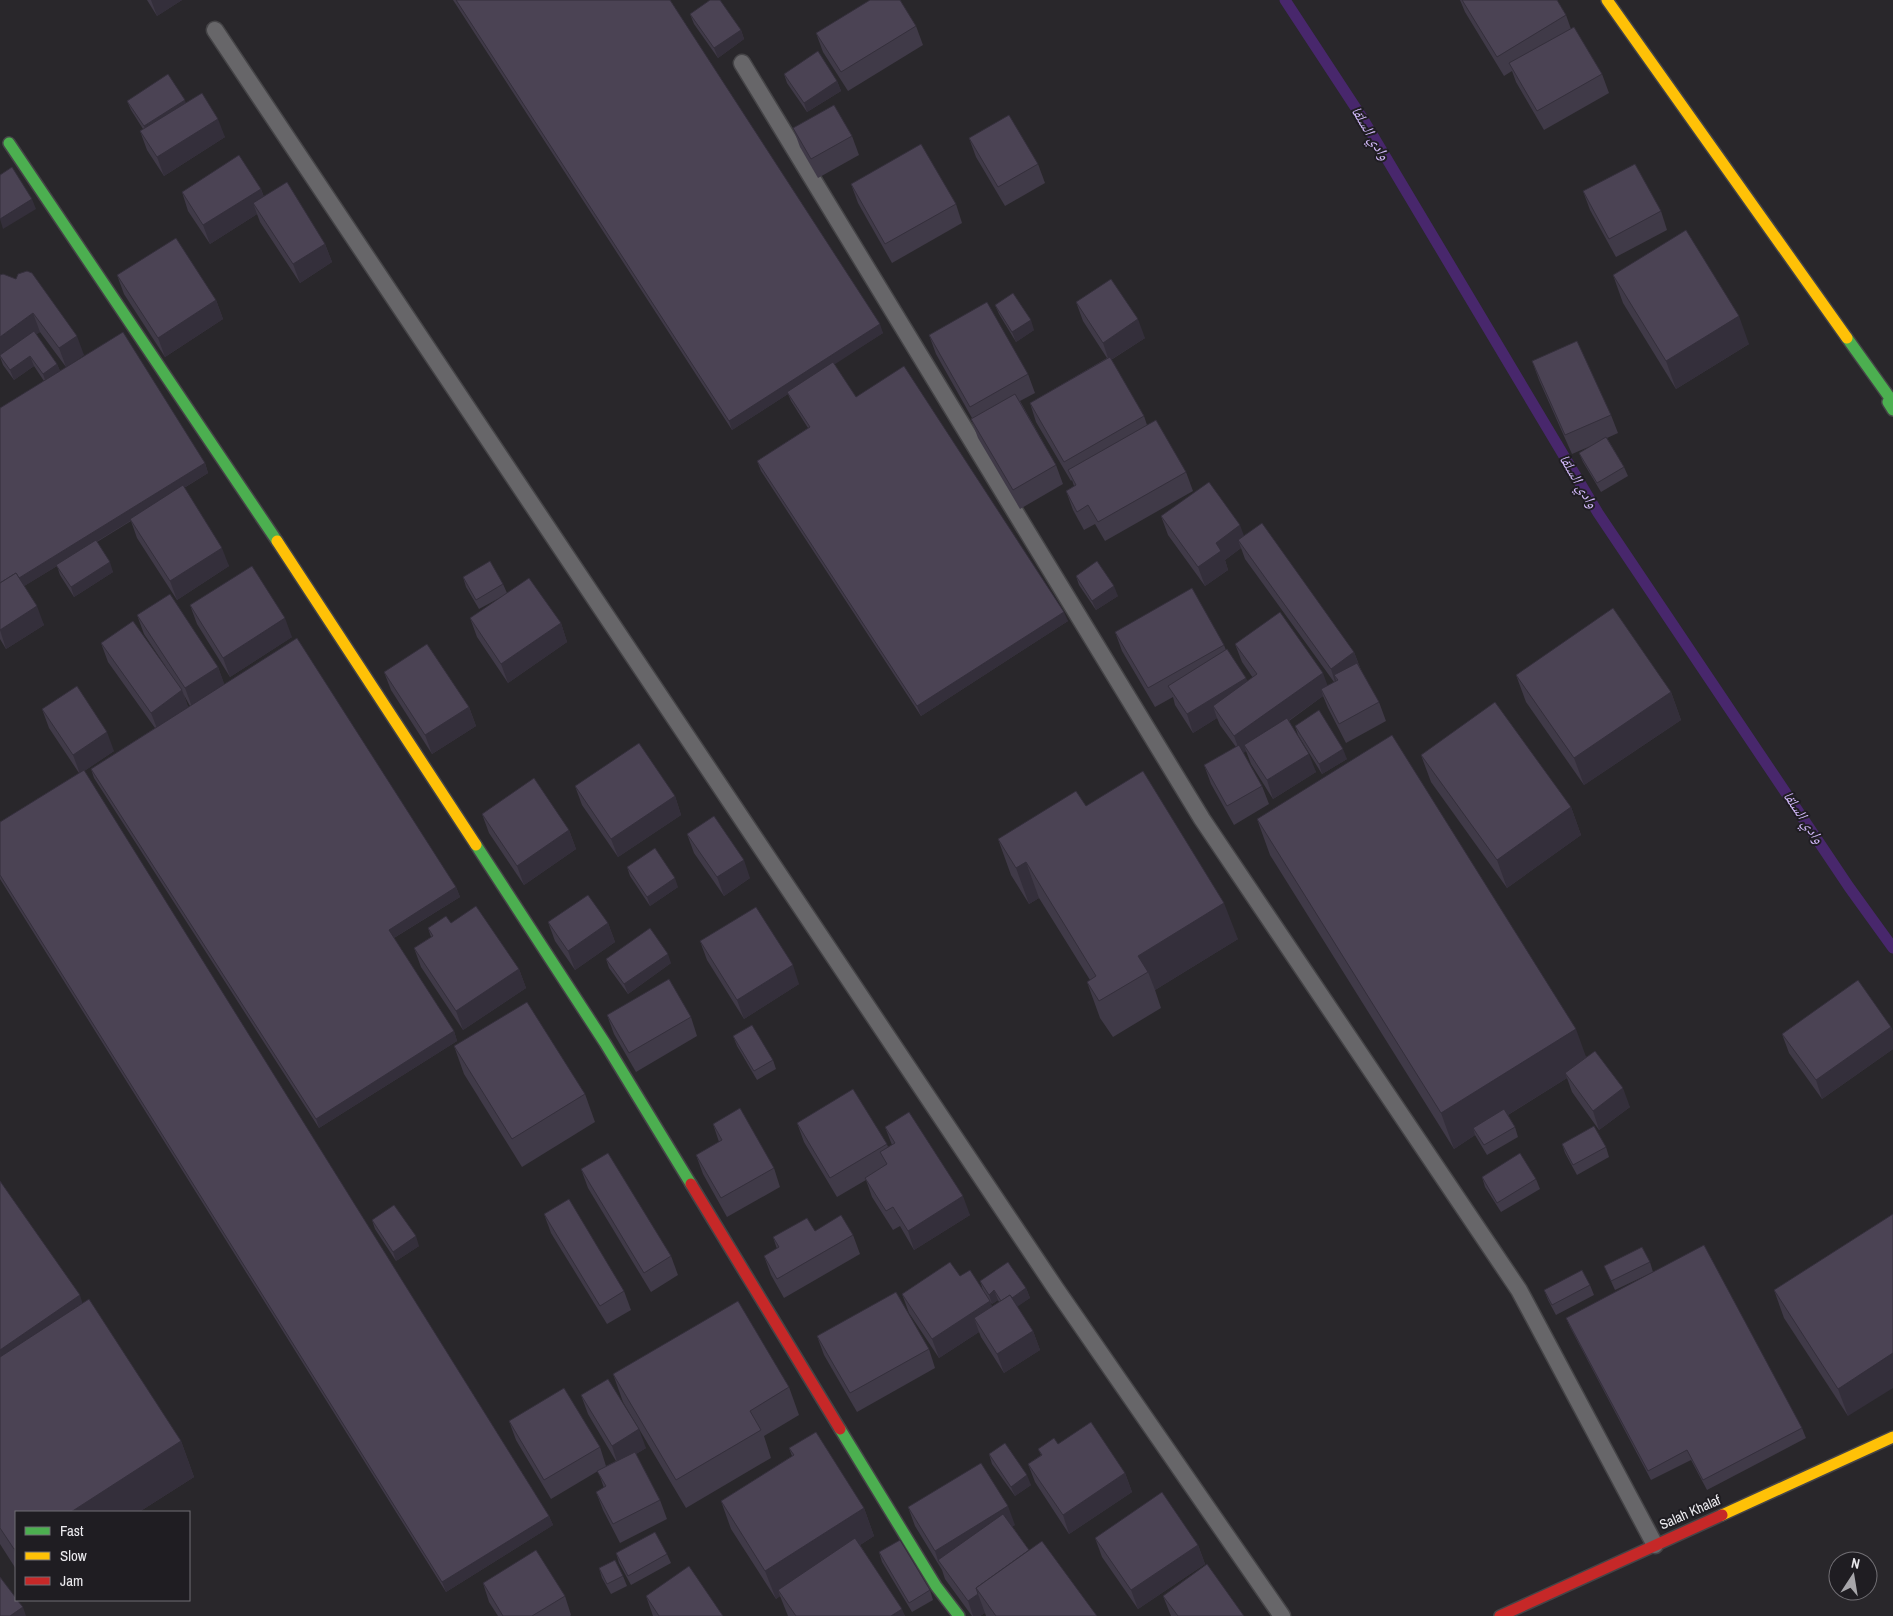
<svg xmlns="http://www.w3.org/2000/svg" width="1893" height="1616" viewBox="0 0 1893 1616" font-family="'Archivo Narrow','Noto Naskh Arabic',sans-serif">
<rect width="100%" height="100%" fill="#29272b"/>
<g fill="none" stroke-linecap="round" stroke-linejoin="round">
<polyline stroke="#48276c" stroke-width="11" points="1285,0 1363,119 1598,513 1849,887 1893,948"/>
<defs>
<g id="lane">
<polyline points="215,30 1056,1289 1282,1616"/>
<polyline points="742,63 1202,819 1519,1290 1655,1545"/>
</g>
<g id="fast">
<polyline points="9,143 277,541"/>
<polyline points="1847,338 1890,398 1888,402 1893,410"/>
<polyline points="476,845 605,1043 691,1184"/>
<polyline points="840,1429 936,1586 959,1616"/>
</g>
<g id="slow">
<polyline points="1607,0 1847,338"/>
<polyline points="277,541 476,845"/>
<polyline points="1722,1515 1893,1437"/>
</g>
<g id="jam">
<polyline points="691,1184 840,1429"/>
<polyline points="1500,1616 1722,1515"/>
</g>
</defs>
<use href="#lane" stroke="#454447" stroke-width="19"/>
<use href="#fast" stroke="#454447" stroke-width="14"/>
<use href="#slow" stroke="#454447" stroke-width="14"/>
<use href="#jam" stroke="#454447" stroke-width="14"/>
<use href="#lane" stroke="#676669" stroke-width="16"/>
<use href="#fast" stroke="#4caf50" stroke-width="11"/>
<use href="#slow" stroke="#ffc107" stroke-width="11"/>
<use href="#jam" stroke="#c62828" stroke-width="11"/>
</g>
<g fill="#403a48" fill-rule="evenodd">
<polygon points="147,0 182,0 157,16"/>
<polygon points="453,0 670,0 883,333 834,364 856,397 1068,621 921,716 761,471 757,461 808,428 791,401 788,394 732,430"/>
<polygon points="1460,0 1557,0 1566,15 1571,29 1602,74 1609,93 1544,130 1516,82 1512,71 1504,76 1465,12"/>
<polygon points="690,14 741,30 744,39 718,58 694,24"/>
<polygon points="916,26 923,45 848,91 823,52 816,33"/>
<polygon points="784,74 837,81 841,91 807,112 787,83"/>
<polygon points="185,100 185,103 225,137 164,176 147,150 140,131 143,129 131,110 127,101"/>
<polygon points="793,128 852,136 859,155 818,178 800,147"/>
<polygon points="969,138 1038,164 1045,183 1005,206 976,157"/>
<polygon points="851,184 956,204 962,223 892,263 858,203"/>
<polygon points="261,189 264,197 325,244 332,262 300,283 260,222 257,214 210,244 188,211 182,192"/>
<polygon points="1583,191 1661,211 1667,230 1616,257 1590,210"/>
<polygon points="0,275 84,355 66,367 40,332 36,334 57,364 60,371 205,463 208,473 184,488 229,566 177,600 137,538 131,521 97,542 113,572 74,597 60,575 57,566 24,586 44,625 6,649 0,639 0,408 44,381 34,366 14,380 3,365 0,357"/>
<polygon points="117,275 216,300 223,319 165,357 124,294"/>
<polygon points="1613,275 1749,344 1676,389 1623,303"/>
<polygon points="1076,302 1145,338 1111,360 1144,416 1147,425 1186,472 1193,491 1105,541 1095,524 1084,530 1073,510 1066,491 1074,486 1072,480 1071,481 1036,422 1030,403 1107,358 1083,321"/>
<polygon points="995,305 1034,330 1016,342 999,314"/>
<polygon points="929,335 1028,374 1035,393 1020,401 1056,465 1063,484 1020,509 978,438 971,419 972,418 936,354"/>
<polygon points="1532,361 1611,415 1618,433 1607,438 1624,467 1628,476 1601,492 1583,462 1579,453 1593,445 1572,454 1539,380"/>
<polygon points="1161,516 1244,536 1354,652 1361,670 1379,702 1386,721 1346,743 1328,708 1323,696 1289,721 1316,772 1273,799 1251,764 1246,751 1243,753 1262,786 1269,804 1234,825 1211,784 1204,765 1236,747 1220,725 1217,718 1193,733 1175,705 1173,697 1155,707 1122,651 1115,632 1224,645 1226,650 1246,678 1247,682 1253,678 1242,662 1235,644 1328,686 1334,682 1245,559 1241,548 1225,560 1228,570 1205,586 1168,535"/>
<polygon points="1076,576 1118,596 1096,610 1079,585"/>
<polygon points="463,577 503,584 507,593 561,623 567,642 508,683 477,637 470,618 503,596 479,609 466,587"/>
<polygon points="190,605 292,637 230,677 197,624"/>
<path d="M 137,615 L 218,667 L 224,684 L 456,887 L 460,897 L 394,938 L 454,1031 L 457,1041 L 319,1128 L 94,778 L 91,769 L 155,728 L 108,662 L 101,643 L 166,667 L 144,634 ZM 184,695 L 190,706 L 188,707 Z"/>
<polygon points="384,672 469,707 476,726 432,754 391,690"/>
<polygon points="1516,675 1671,692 1681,720 1584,785 1526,702"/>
<polygon points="42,709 114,751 84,771 549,1516 553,1525 446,1592 0,879 0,822 79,773 49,728"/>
<polygon points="1295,726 1347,759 1322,774 1298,735"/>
<polygon points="1421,755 1571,807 1581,835 1507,888 1431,782"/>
<polygon points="575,786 675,796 681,815 618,857 582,805"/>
<polygon points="1086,806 1238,939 1155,990 1161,1008 1113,1037 1100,1018 1087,982 1090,980 1039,898 1029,904 1011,875 998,839"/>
<polygon points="482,814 569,830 576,849 524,885 489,833"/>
<polygon points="1257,819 1587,1057 1630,1107 1599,1130 1572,1092 1567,1078 1508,1115 1515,1127 1518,1137 1487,1155 1475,1135 1454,1149 1270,855"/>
<polygon points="687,834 750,878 724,896 694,853"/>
<polygon points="627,867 678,887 650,906 630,876"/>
<polygon points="548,922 608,923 615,942 575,970 555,941"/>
<polygon points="428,928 519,969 526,988 463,1030 421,967 414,948 431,937"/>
<polygon points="700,941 799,984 744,1019 707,960"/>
<polygon points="606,959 671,963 628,994 609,968"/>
<polygon points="607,1015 691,1017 697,1036 636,1072 614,1034"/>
<polygon points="1891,1027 1893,1032 1893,1049 1822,1099 1789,1053 1782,1034"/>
<polygon points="733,1036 773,1060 776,1069 757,1080 737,1046"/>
<polygon points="454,1046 585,1094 595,1122 522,1167 464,1074"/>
<polygon points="797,1123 887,1144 888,1147 892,1145 885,1127 970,1215 914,1250 900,1226 893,1230 872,1197 866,1180 837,1197 804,1142"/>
<polygon points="713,1124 774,1168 780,1187 727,1217 703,1174 696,1155 719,1142"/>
<polygon points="1562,1144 1606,1147 1609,1157 1577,1175 1565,1153"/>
<polygon points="581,1169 671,1256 678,1275 651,1292 588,1188"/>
<polygon points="1482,1177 1536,1179 1540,1189 1501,1212 1485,1187"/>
<polygon points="0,1181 82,1303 181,1441 194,1477 139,1512 16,1512 16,1569 0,1544"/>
<polygon points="544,1214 624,1291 631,1310 607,1324 551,1233"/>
<polygon points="1893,1214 1848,1416 1784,1318 1774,1290"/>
<polygon points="372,1220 419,1246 396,1261 375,1229"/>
<polygon points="815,1231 853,1235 860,1254 784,1298 771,1275 764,1256 777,1249 773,1237"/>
<polygon points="1650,1262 1653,1272 1615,1290 1604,1266"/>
<path d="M 960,1276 L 983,1290 L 980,1281 L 1026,1288 L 1030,1298 L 1017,1306 L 1033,1331 L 1040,1350 L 1004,1373 L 981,1337 L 979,1332 L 939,1358 L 909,1313 L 902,1294 ZM 998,1300 L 999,1302 L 992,1307 L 990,1301 L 992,1304 Z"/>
<polygon points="1590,1285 1594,1295 1556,1315 1548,1300 1544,1290"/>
<polygon points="1566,1318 1802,1428 1806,1438 1707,1490 1691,1460 1651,1480 1570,1327"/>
<polygon points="817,1336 929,1349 935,1368 857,1412 824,1355"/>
<polygon points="613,1374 789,1387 799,1415 764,1436 771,1458 686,1508 623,1402"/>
<polygon points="581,1395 646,1448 636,1454 660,1500 667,1519 620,1543 603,1510 596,1492 604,1488 598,1471 551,1499 516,1440 509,1421 600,1447 606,1466 616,1461 588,1414"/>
<polygon points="789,1448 864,1508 874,1536 860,1545 905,1616 788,1616 780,1596 776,1599 731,1529 721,1501 792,1456"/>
<polygon points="1038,1449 1125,1473 1132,1492 1069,1534 1035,1482 1028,1464 1041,1455"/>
<polygon points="989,1454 1031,1485 1015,1496 992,1464"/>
<polygon points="908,1507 1015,1525 1012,1526 1029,1550 1097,1616 986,1616 985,1613 980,1616 972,1616 945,1579 942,1570 915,1526"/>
<polygon points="1095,1538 1198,1545 1205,1564 1138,1609 1102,1557"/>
<polygon points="879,1552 930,1590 933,1600 912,1612 882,1562"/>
<polygon points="616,1553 667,1554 671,1563 631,1585 619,1563"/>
<polygon points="599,1568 623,1576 627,1586 611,1594 602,1578"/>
<polygon points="483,1583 565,1596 571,1615 570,1616 498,1616 489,1602"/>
<polygon points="646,1596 723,1616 653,1616"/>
<polygon points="1163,1596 1244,1616 1171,1616"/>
</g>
<g fill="#342f3b">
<polygon points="151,0 182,0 157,16"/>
<polygon points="741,30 744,39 718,58 714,48"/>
<polygon points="837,81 841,91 807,112 804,103"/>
<polygon points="185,100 188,110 148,136 144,126"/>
<polygon points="218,119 225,137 164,176 157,157"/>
<polygon points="261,189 267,207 253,203 257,214 210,244 203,225"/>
<polygon points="32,199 36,209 3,229 0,219"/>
<polygon points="325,244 332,262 300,283 293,264"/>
<polygon points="216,300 223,319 165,357 158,338"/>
<polygon points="33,313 40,332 2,359 0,355 0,337"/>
<polygon points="1739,316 1749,344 1676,389 1666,361"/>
<polygon points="1138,319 1145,338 1109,361 1103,343"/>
<polygon points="1031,320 1034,330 1016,342 1012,332"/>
<polygon points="880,324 883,333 789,394 787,392 788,394 732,430 729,421"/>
<polygon points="77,336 84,355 66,367 59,348"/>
<polygon points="30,356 34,366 14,380 10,370"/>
<polygon points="57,364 61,373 46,383 43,374"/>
<polygon points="205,463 208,473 0,601 0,590"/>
<polygon points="1240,525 1247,544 1238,540 1241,548 1225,560 1228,570 1205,586 1198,567 1216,543"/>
<polygon points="222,548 229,566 177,600 170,581"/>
<polygon points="110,562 113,572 74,597 71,587"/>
<polygon points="1114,586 1118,596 1096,610 1092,601"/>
<polygon points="37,606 44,625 6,649 0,630"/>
<polygon points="1064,612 1068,621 921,716 917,706"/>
<polygon points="285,618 292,637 230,677 223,658"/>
<polygon points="561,623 567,642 508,683 501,664"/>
<polygon points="1354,652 1361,671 1334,675 1339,687 1337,688 1331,669"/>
<polygon points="218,667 225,686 192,707 185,688"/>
<polygon points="1323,673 1330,692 1321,689 1323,696 1247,750 1244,745 1246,751 1241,755 1234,736"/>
<polygon points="1246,678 1252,697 1213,706 1217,718 1193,733 1187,714"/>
<polygon points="182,690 189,709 158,731 151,713"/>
<polygon points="1671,692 1681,720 1584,785 1574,758"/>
<polygon points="469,707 476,726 432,754 425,735"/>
<polygon points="107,732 114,751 80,774 73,755"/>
<polygon points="1343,749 1347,759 1322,774 1319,764"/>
<polygon points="1309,754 1316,772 1273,799 1267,780"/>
<polygon points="675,796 681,815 618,857 611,839"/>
<polygon points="1571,807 1581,835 1507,888 1497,860"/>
<polygon points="569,830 576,849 524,885 517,866"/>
<polygon points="744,860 750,878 724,896 717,877"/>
<polygon points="1026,862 1039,898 1029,904 1016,868"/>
<polygon points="675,878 678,887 650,906 647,897"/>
<polygon points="456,887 460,897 392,939 389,930"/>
<polygon points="1224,903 1238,939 1155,990 1148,972 1138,956"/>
<polygon points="608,923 615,942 575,970 568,951"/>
<polygon points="668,954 671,963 628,994 624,984"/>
<polygon points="793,965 799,984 744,1019 737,1000"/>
<polygon points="519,969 526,988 463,1030 456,1011"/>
<polygon points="1891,1027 1893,1032 1893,1049 1822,1099 1816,1080"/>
<polygon points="1576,1029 1589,1065 1565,1073 1567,1078 1477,1134 1473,1128 1475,1135 1454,1149 1441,1113"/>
<polygon points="454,1031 457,1041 319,1128 316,1119"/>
<polygon points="1623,1088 1630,1107 1599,1130 1593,1111"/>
<polygon points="963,1196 970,1215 914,1250 908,1231"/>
<polygon points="416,1236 419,1246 396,1261 393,1252"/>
<polygon points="1026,1288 1030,1298 1007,1314 1004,1304"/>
<polygon points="994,1290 998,1300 992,1304 989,1295"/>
<polygon points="80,1295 83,1305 0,1362 0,1350"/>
<polygon points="990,1301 997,1320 974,1318 979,1332 939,1358 932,1339"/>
<polygon points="1033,1331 1040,1350 1004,1373 997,1354"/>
<polygon points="1893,1353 1893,1388 1848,1416 1838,1389"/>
<polygon points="639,1429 646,1448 618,1465 612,1446"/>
<polygon points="181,1441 194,1477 139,1512 71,1512"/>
<polygon points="1125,1473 1132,1492 1069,1534 1063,1515"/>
<polygon points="1027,1475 1031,1485 1015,1496 1011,1487"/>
<polygon points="1008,1506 1015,1525 944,1568 938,1560 941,1570 935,1551"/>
<polygon points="864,1508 874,1536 782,1595 778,1590 780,1596 776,1599 765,1571"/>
<polygon points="549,1516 553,1525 446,1592 442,1582"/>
<polygon points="1198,1545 1205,1564 1138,1609 1131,1590"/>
<polygon points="16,1548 16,1556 14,1549"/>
<polygon points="978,1594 985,1613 980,1616 973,1616 968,1601"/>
<polygon points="23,1607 26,1616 10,1616"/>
<polygon points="902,1609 905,1616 891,1616"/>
</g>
<g fill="#4b4354" stroke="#342f3b">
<polygon points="456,0 670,0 880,324 729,421"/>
<polygon points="710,0 720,0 741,30 714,48 690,14"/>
<polygon points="870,0 900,0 916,26 841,72 816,33"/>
<polygon points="1462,0 1557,0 1566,15 1497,57"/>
<polygon points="1574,27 1602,74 1537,111 1509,63"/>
<polygon points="818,51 837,81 804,103 784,74"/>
<polygon points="168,74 185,100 144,126 127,101"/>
<polygon points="202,93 218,119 157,157 140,131"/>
<polygon points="834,105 852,136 811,159 793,128"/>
<polygon points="1009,115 1038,164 998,187 969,138"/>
<polygon points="921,144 956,204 885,244 851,184"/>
<polygon points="239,155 261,189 203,225 182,192"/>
<polygon points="1635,164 1661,211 1609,239 1583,191"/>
<polygon points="12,167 32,199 0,219 0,175"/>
<polygon points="287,182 325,244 293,264 253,203"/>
<polygon points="1686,230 1739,316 1666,361 1613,275"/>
<polygon points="176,238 216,300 158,338 117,275"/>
<polygon points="27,271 32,273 77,336 59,348 33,313 0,337 0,275 3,274 16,279 18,274"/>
<polygon points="1111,279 1138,319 1103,343 1076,302"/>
<polygon points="1013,293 1031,320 1012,332 995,305"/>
<polygon points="987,302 1028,374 970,407 929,335"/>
<polygon points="34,331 57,364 43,374 30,356 10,370 0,356 0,355"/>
<polygon points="123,332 205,463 19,578 16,573 0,583 0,408"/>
<polygon points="1577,341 1611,415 1565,435 1532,361"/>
<polygon points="1110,357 1144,416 1064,462 1030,403"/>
<polygon points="833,362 856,397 904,366 1064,612 917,706 757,461 810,427 787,392"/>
<polygon points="1015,394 1056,465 1013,490 971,419"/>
<polygon points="1156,420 1186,472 1098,522 1088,505 1077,512 1066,491 1076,485 1068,470"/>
<polygon points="1606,437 1624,467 1597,483 1579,453"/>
<polygon points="1209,482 1240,525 1216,543 1221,551 1198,567 1161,516"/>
<polygon points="183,485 222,548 170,581 130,519"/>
<polygon points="1262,523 1354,652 1331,669 1238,540"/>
<polygon points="96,540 110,562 71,587 56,565"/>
<polygon points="490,561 503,584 476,600 463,577"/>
<polygon points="1097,561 1114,586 1092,601 1076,576"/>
<polygon points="252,566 285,618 223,658 190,605"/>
<polygon points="16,573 37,606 0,630 0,583"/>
<polygon points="529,578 561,623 501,664 470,618"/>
<polygon points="1192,588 1224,645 1148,688 1115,632"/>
<polygon points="170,594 218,667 185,688 137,615"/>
<polygon points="1613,608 1671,692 1574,758 1516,675"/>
<polygon points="1280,612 1323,673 1234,736 1213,706 1257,674 1235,644"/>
<polygon points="133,621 182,690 151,713 101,643"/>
<polygon points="297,638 456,887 389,930 454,1031 316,1119 91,769"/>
<polygon points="427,644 469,707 425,735 384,672"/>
<polygon points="1227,649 1246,678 1187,714 1168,686"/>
<polygon points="1357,663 1379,702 1339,724 1321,689 1338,680 1334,675"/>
<polygon points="77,686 107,732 73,755 42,709"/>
<polygon points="1495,702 1571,807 1497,860 1421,755"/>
<polygon points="1319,710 1343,749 1319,764 1295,726"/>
<polygon points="1287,718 1309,754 1267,780 1244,745"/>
<polygon points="1392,735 1576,1029 1441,1113 1257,819"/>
<polygon points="639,743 675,796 611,839 575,786"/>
<polygon points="1239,745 1262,786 1227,806 1204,765"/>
<polygon points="84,770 549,1516 442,1582 0,875 0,822"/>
<polygon points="1143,771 1224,903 1138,956 1148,972 1099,1001 1087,982 1096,976 1026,862 1016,868 998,839 1076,791 1086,806"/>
<polygon points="534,778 569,830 517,866 482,814"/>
<polygon points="714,816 744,860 717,877 687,834"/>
<polygon points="655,848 675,878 647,897 627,867"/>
<polygon points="588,895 608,923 568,951 548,922"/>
<polygon points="476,906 519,969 456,1011 414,948 433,936 428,928 446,916 451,923"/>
<polygon points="756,907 793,965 737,1000 700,941"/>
<polygon points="650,928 668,954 624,984 606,959"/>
<polygon points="669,979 691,1017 629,1053 607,1015"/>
<polygon points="1858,980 1891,1027 1816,1080 1782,1034"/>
<polygon points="527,1002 585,1094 512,1139 454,1046"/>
<polygon points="752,1025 773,1060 754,1071 733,1036"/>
<polygon points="1595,1051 1623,1088 1593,1111 1565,1073"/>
<polygon points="853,1089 887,1144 830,1178 797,1123"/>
<polygon points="740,1108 774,1168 721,1198 696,1155 722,1140 713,1124"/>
<polygon points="1504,1109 1515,1127 1484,1145 1473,1128"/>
<polygon points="909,1112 963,1196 908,1231 893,1207 886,1211 865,1178 887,1164 880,1152 895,1143 885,1127"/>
<polygon points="1594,1126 1606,1147 1573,1165 1562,1144"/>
<polygon points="608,1153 671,1256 644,1273 581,1169"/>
<polygon points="1520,1153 1536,1179 1497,1203 1482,1177"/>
<polygon points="0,1181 80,1295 0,1350"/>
<polygon points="569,1199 624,1291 600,1306 544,1214"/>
<polygon points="394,1205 416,1236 393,1252 372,1220"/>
<polygon points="1893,1214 1893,1353 1838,1389 1774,1290"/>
<polygon points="841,1215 853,1235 777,1279 764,1256 779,1247 773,1237 807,1218 815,1231"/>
<polygon points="1704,1245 1802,1428 1703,1480 1687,1450 1648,1471 1566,1318"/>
<polygon points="1642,1247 1650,1262 1611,1281 1604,1266"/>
<polygon points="950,1262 960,1276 970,1270 990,1301 932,1339 902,1294"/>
<polygon points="1008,1262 1026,1288 1012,1298 1010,1295 1001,1301 994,1290 989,1295 980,1281"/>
<polygon points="1582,1270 1590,1285 1552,1305 1544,1290"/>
<polygon points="896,1292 929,1349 850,1393 817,1336"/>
<polygon points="1010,1295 1033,1331 997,1354 974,1318"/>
<polygon points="89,1299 181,1441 71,1512 16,1512 16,1548 14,1549 0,1528 0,1357"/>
<polygon points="738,1301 789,1387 750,1411 761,1430 676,1480 613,1374"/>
<polygon points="608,1379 639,1429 612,1446 581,1395"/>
<polygon points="564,1388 600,1447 544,1480 509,1421"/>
<polygon points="1091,1422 1125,1473 1063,1515 1028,1464 1042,1455 1038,1449 1054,1438 1058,1444"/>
<polygon points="816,1432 864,1508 765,1571 721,1501 794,1455 789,1448"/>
<polygon points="1005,1443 1027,1475 1011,1487 989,1454"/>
<polygon points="635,1452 660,1500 613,1524 596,1492 606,1486 597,1471"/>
<polygon points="981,1463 1008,1506 935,1551 908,1507"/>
<polygon points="1162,1492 1198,1545 1131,1590 1095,1538"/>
<polygon points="1003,1514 1029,1550 976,1588 978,1594 968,1601 938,1560"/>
<polygon points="655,1532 667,1554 628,1576 616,1553"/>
<polygon points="855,1538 902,1609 891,1616 796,1616 778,1590"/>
<polygon points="900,1540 930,1590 909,1603 879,1552"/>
<polygon points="1042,1541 1097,1616 996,1616 976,1588"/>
<polygon points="536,1550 565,1596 532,1616 503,1616 483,1583"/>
<polygon points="615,1560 623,1576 607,1584 599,1568"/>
<polygon points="1207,1564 1244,1616 1178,1616 1163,1596"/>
<polygon points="689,1566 723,1616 659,1616 646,1596"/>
<polygon points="0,1577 16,1598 16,1600 17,1600 23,1607 10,1616 0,1616"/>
</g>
<g text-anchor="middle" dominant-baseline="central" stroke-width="4" stroke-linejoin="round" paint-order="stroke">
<g font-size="14" fill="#ebeaee" stroke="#1f1d22">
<text transform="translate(1690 1512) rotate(-24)">Salah Khalaf</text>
</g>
<g font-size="15" font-style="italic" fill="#d2b9fa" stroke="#1f1d22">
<text transform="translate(1371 133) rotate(59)">وادي السلقا</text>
<text transform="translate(1579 481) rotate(59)">وادي السلقا</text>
<text transform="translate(1804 817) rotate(56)">وادي السلقا</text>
</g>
</g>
<rect x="15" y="1511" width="175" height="90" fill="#1f1d22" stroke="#716f74"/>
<rect x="25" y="1527" width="25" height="8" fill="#4caf50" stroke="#716f74"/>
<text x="60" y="1536" font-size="15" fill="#ebeaee">Fast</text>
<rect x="25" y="1552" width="25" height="8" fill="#ffc107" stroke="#716f74"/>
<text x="60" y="1561" font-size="15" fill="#ebeaee">Slow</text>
<rect x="25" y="1577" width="25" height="8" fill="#c62828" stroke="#716f74"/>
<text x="60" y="1586" font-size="15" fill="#ebeaee">Jam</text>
<g transform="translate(1853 1576) rotate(12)"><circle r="24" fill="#1f1d22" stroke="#716f74"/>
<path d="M0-4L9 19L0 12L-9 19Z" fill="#a7a6aa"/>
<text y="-8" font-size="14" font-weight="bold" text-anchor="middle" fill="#ebeaee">N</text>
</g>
</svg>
